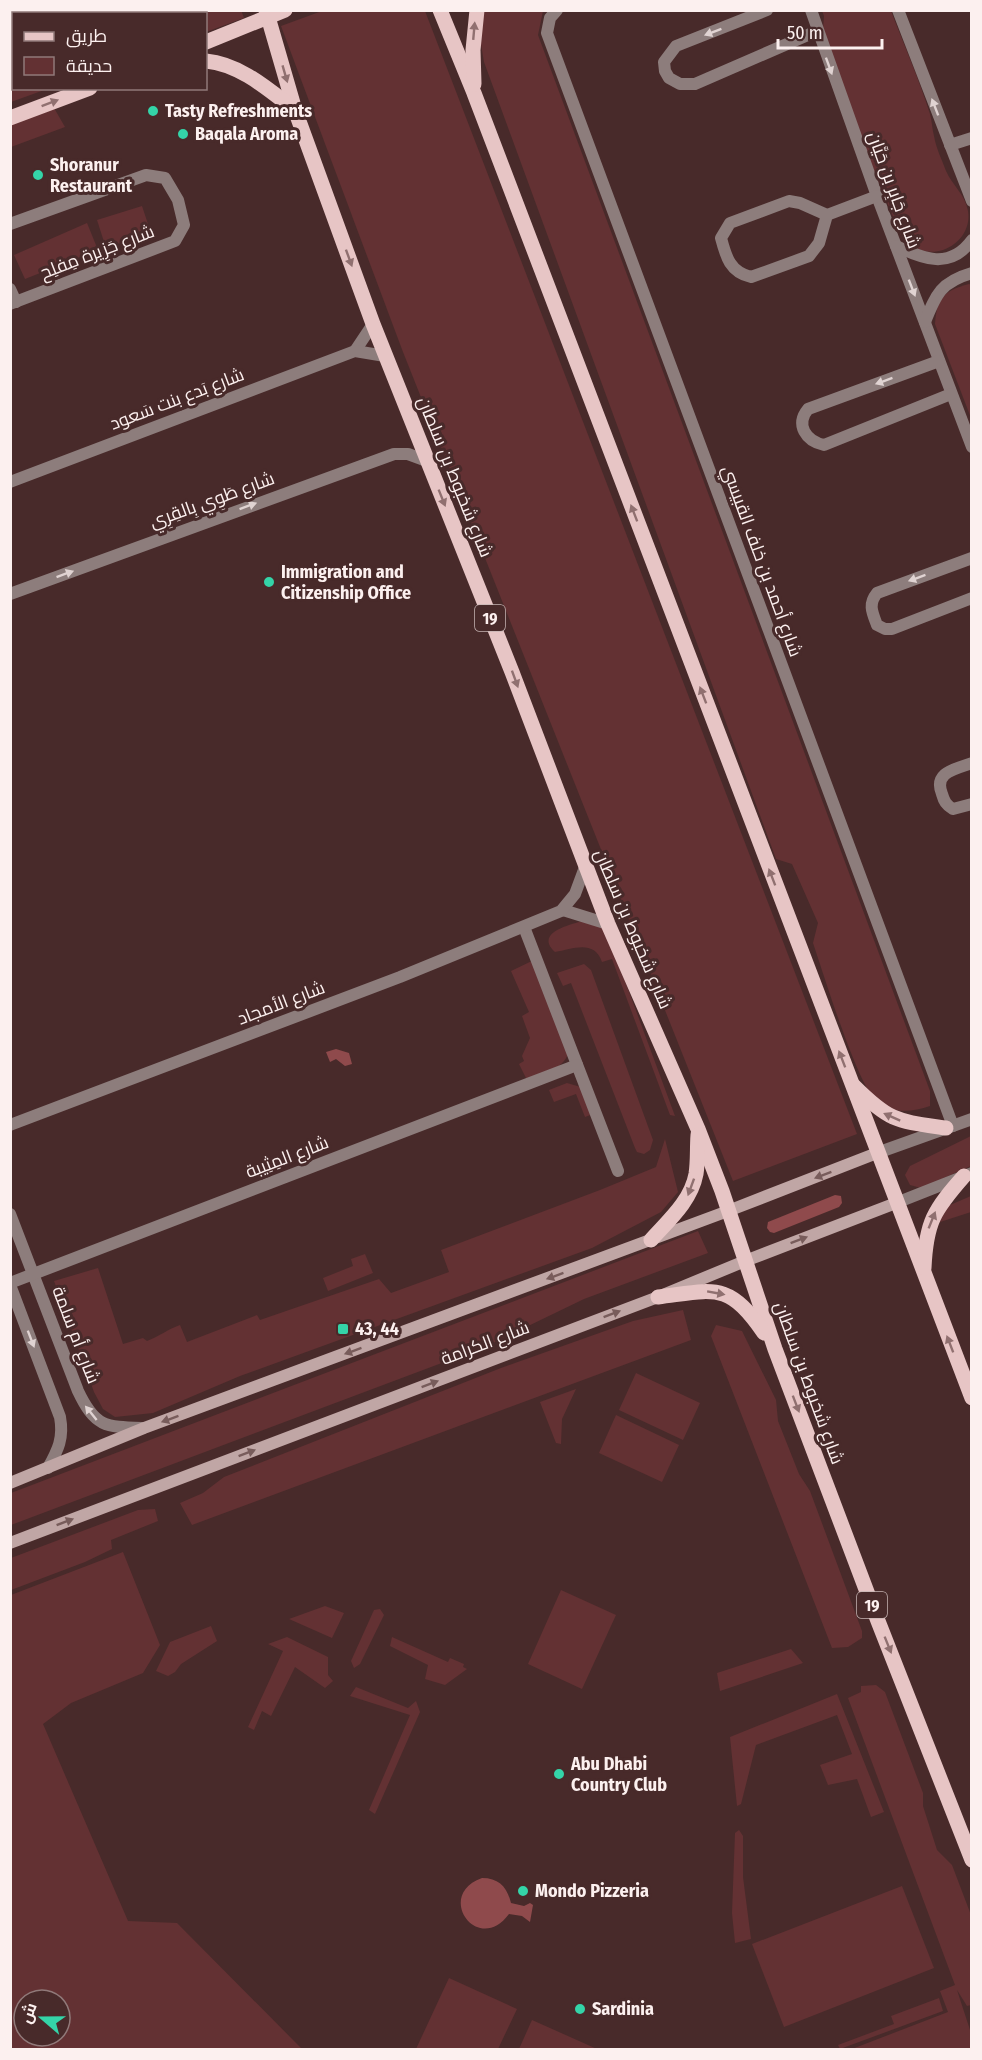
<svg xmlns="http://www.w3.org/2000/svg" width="982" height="2060" viewBox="0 0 982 2060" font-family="'Fira Sans Condensed',Cairo,sans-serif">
<rect width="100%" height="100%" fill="#482a2a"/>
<g fill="#633133" fill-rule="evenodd">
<polygon points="241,10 244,18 206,32 206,14 14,14 14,88 47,89 11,102 11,11"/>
<polygon points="322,11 425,11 857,1134 733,1181 403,352 281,26"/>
<path d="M 483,11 L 543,11 L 538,35 L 930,1091 L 930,1106 C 912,1112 893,1114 877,1102 C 858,1087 823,972 813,943 L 818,923 L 792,864 L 776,859 L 484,62 L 481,44 Z"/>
<path d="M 822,11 L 891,11 C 904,45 919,79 930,114 C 932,121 932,129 934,136 C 936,148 942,160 946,171 C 952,185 965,194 968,211 C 971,228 960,244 943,250 C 927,255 914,249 902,238 L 863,144 L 823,30 L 824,16 Z"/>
<polygon points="54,108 65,127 11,147 11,122"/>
<polygon points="142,206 151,233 106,248 97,220"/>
<polygon points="87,223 98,250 25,279 14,255"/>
<path d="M 969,284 L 971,285 L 971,418 L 935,324 C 937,298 943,291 969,284 Z"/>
<path d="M 586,920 L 597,922 L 608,935 L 675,1116 L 670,1115 L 612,959 L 602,962 C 594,939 573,949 555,952 C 533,932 573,924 586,920 Z"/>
<path d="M 536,959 L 570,1048 C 565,1070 546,1072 527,1080 L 519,1064 L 524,1061 L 522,1056 L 530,1038 L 522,1016 L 529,1012 L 511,971 Z"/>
<polygon points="584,964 591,970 653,1140 650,1150 644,1154 637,1152 635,1148 571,983 563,986 557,973"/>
<polygon points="567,1083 584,1088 596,1113 585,1117 576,1094 554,1102 549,1090"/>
<polygon points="971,1136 971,1166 921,1188 910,1185 905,1175 910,1166"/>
<path d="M 665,1139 L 678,1192 L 661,1212 L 592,1248 L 240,1376 L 153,1413 L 115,1417 L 103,1409 L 94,1392 L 54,1281 L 98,1268 L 123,1344 L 143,1338 L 147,1341 C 160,1336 168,1329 180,1325 L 187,1342 L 257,1315 L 260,1320 L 379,1279 L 391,1293 L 449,1272 L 441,1250 L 600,1190 L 656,1167 Z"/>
<polygon points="971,1196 971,1212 937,1223 943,1208"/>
<polygon points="698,1231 708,1253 584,1299 487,1346 11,1525 11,1493"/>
<polygon points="365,1254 373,1273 328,1291 323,1278 353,1266 351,1259"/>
<polygon points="683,1310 691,1340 192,1525 180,1503 203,1493 224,1477 501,1368 633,1321"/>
<polygon points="716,1325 742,1331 776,1400 778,1421 799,1474 810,1491 862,1631 862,1638 848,1647 832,1648 711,1336"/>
<polygon points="636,1373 700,1403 683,1440 619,1410"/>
<polygon points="576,1389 562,1419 561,1444 556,1443 540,1402"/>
<polygon points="616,1415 679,1445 662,1482 599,1453"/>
<polygon points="155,1509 158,1521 111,1540 112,1549 85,1562 11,1590 11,1558 138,1510"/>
<path d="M 123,1552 L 160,1645 L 143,1673 L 71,1703 L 43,1724 L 128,1921 L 177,1923 L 301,2048 L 305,2049 L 11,2049 L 11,1595 ZM 24,2000 L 60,2000 L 60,2036 L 24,2036 Z"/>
<polygon points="561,1590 616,1615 582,1689 528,1664"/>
<polygon points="325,1606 344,1613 332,1638 289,1619"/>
<polygon points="380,1609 384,1615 360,1664 354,1668 351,1661 374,1610"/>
<polygon points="211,1626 217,1641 181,1664 175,1672 168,1676 156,1671 170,1642"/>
<polygon points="287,1637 328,1657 328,1675 333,1681 325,1688 295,1667 271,1716 262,1711 254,1730 248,1727 283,1651 268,1644"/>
<polygon points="392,1637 448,1662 450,1658 464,1664 463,1667 467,1669 445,1685 425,1679 428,1665 390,1646"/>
<polygon points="791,1649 803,1663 720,1691 717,1673"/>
<polygon points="876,1685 885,1692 923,1793 923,1806 937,1850 952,1865 971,1915 971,2005 967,2006 957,1990 971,2033 971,2049 852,2049 948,2012 940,1991 955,1985 848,1698 861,1692 861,1686"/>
<polygon points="356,1687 408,1708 416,1701 420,1712 375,1814 369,1810 410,1715 350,1696"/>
<polygon points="837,1694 884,1812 871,1817 857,1779 828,1785 820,1765 852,1754 837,1715 756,1745 741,1804 737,1806 730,1737"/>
<polygon points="739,1830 743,1836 743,1877 751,1939 735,1943 732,1913 735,1833"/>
<polygon points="902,1886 934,1968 784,2027 752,1944"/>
<polygon points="449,1978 517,2009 498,2049 416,2049"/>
<polygon points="939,1998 943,2011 840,2049 838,2045 894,2024 891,2016"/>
<polygon points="532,2020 597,2049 519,2049"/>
</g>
<g fill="#8f4a4c">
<polygon points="336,1049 349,1053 352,1064 345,1066 336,1059 330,1062 326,1052"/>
<polygon points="835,1195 841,1196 842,1203 839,1207 774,1233 770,1232 767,1228 768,1222"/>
<path d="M 482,1878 C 499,1878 507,1887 511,1903 L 524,1906 L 530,1903 L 533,1905 L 530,1922 L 522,1916 L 509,1914 C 478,1956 434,1895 482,1878 Z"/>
</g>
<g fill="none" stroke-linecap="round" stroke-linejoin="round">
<g stroke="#8d7d7c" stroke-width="12">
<polyline points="557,10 550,18 547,33 953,1126"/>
<polyline points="767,10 676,46 664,62 665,71 669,78 680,84 695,84 817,31"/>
<polyline points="811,10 877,196 972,447"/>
<polyline points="898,10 972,201"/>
<polyline points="950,145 972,138"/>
<path d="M 827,215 L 819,243 L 809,256 L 751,277 C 730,272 726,257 721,238 L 730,223 L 789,201 L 800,203 L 827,215 L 877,196"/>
<polyline points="10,224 146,175 165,178 178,200 184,225 175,241 10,304"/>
<path d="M 896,246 C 923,259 950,270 972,240"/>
<polyline points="10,289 16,302"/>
<path d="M 925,322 C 936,294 941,282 972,273"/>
<polyline points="355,351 373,324"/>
<path d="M 939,361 L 808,409 C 795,425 806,441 824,445 L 951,394"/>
<polyline points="10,482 355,351 385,356"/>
<path d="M 972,558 L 877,593 C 868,604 872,612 877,625 L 885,629 L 892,629 L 972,598"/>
<polyline points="10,594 394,454 408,454 427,461"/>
<path d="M 972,763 C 956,769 933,772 942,794 C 944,801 946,805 953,809 L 972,804"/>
<polyline points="563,910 608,924"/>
<polyline points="524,927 618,1171"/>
<polyline points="10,1125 400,977 561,911 575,894 585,867"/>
<polyline points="877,1153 972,1119"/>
<polyline points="896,1203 972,1173"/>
<path d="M 10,1214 L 78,1391 C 95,1427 105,1427 143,1428"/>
<polyline points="10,1283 577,1065"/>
<path d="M 10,1285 L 60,1417 C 64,1438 58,1450 48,1468"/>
</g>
<g stroke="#c0a6a5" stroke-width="12">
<polyline points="10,1483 144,1428 728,1211 877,1153"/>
<polyline points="10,1543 658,1297 745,1261 896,1203"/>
</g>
<g stroke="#e7c5c5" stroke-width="15">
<polyline points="266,10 295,110 373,324 512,672 608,924 698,1129 722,1191 775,1349 878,1621 972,1860"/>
<polyline points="440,10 474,93 972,1398"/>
<polyline points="22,14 30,10"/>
<polyline points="108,14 116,10"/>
<polyline points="206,42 285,10"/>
<polyline points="10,51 14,49"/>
<path d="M 206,61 C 240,64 269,90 295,110"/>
<polyline points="474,84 473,50 477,10"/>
<polyline points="10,118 90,88"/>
<path d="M 854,1086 C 890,1122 897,1121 946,1128"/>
<path d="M 651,1240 C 669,1220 691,1201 696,1174 C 698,1161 697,1148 698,1135"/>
<path d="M 924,1268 C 926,1222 934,1210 964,1176"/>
<path d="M 658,1297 C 715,1290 728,1281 764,1333"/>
</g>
</g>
<defs><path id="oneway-solid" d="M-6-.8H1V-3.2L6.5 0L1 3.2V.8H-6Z" transform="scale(1.5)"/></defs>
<g fill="#907070">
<use href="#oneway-solid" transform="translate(474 31) rotate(-85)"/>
<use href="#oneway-solid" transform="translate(285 74) rotate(74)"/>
<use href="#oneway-solid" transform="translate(50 103) rotate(-21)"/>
<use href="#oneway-solid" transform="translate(349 258) rotate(70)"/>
<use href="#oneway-solid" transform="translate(442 498) rotate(68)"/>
<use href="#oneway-solid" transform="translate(634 513) rotate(-111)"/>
<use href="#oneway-solid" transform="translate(515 679) rotate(70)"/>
<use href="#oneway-solid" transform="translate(703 695) rotate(-111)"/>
<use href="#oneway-solid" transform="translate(772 877) rotate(-111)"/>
<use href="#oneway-solid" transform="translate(842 1059) rotate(-111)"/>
<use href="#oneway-solid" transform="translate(892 1117) rotate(-156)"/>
<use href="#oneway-solid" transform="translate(691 1187) rotate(110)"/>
<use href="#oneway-solid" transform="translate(932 1220) rotate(-68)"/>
<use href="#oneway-solid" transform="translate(716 1293) rotate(10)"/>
<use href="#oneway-solid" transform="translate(950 1344) rotate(-111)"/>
<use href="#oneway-solid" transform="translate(796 1404) rotate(69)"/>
<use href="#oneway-solid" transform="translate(888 1645) rotate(68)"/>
</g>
<g fill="#e0d3d2">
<use href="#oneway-solid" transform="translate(713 32) rotate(159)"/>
<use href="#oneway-solid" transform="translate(829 66) rotate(70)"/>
<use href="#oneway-solid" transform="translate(935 107) rotate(-111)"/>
<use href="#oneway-solid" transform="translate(912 288) rotate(69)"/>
<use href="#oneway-solid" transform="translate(884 381) rotate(160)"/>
<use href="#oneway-solid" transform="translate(248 506) rotate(-20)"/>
<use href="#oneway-solid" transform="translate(65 574) rotate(-20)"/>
<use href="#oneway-solid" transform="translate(917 578) rotate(160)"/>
<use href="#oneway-solid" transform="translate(31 1339) rotate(69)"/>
<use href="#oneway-solid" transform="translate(91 1413) rotate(-129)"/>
</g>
<g fill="#785c5b">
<use href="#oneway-solid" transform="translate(823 1175) rotate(159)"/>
<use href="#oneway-solid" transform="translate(799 1240) rotate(-21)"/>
<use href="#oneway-solid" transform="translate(555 1276) rotate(160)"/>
<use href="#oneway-solid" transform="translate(612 1314) rotate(-21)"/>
<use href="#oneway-solid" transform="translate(353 1351) rotate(160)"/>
<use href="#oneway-solid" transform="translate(430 1384) rotate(-21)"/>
<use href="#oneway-solid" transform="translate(170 1419) rotate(160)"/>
<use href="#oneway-solid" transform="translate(247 1453) rotate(-21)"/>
<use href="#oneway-solid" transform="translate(65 1522) rotate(-21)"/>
</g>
<g fill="#34d4a8" stroke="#482a2a" stroke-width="2">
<circle cx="153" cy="111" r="6"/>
<circle cx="183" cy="134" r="6"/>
<circle cx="38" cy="175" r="6"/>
<circle cx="269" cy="582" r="6"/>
<rect x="337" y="1323" width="12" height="12" rx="3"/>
<circle cx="559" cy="1774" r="6"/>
<circle cx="523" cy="1891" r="6"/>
<circle cx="580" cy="2009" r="6"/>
</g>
<g text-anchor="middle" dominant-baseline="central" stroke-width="6" stroke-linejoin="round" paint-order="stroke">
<g fill="#482a2a" stroke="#c6b5b4" stroke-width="1.5">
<rect x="475" y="605" width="30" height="26" rx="4.5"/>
<rect x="857" y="1592" width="30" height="26" rx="4.5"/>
</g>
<g font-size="16" font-weight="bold" fill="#fcf0ef">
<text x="490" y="618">19</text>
<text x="872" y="1605">19</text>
</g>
<g font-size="18" font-weight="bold" fill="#fcf0ef" stroke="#482a2a" text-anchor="start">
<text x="165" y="111">Tasty Refreshments</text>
<text x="195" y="134">Baqala Aroma</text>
<text x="50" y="165">Shoranur<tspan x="50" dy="21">Restaurant</tspan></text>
<text x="281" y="572">Immigration and<tspan x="281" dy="21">Citizenship Office</tspan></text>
<text x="355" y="1329">43, 44</text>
<text x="571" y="1764">Abu Dhabi<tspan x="571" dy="21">Country Club</tspan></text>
<text x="535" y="1891">Mondo Pizzeria</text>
<text x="592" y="2009">Sardinia</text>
</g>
<g font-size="18" fill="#fcf0ef" stroke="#482a2a">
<text transform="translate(894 190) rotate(70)">شارع جَابِر بن حَيَّان</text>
<text transform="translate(97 252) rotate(-21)">شارع جَزِيرة مِفلِح</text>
<text transform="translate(177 399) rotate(-21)">شارع بَدع بنت سَعود</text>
<text transform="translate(455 477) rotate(68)">شارع شخبوط بن سلطان</text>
<text transform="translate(212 500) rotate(-20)">شارع طَوِي بِالقِرِي</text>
<text transform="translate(762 561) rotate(70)">شارع أحمد بن خلف القبيسي</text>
<text transform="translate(633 929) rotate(67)">شارع شخبوط بن سلطان</text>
<text transform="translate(281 1003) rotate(-21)">شارع الأمجاد</text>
<text transform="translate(287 1157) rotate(-21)">شارع المِثِيبة</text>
<text transform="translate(76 1335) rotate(69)">شارع أم سلمة</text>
<text transform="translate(485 1343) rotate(-21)">شارع الكرامة</text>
<text transform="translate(809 1383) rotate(70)">شارع شخبوط بن سلطان</text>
</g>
</g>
<rect width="982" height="2060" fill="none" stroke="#fcf0ef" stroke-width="24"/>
<rect x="12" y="12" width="195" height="78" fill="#482a2a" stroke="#907979" stroke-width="1.5"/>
<rect x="24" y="32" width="30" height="9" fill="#e7c5c5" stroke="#907979" stroke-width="1.5"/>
<text x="66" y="42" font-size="18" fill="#fcf0ef">طريق</text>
<rect x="24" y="57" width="30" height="18" fill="#633133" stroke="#907979" stroke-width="1.5"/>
<text x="66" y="72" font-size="18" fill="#fcf0ef">حديقة</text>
<g transform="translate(42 2018) rotate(290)"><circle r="28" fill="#482a2a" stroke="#907979" stroke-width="1.5"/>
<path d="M0-4.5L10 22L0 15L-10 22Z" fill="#34d4a8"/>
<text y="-9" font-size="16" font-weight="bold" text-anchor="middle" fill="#fcf0ef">ش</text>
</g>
<path d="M778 39v9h104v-9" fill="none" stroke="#fcf0ef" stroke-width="3"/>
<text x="787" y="39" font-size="18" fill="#fcf0ef" stroke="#482a2a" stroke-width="4.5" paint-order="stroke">50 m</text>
</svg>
